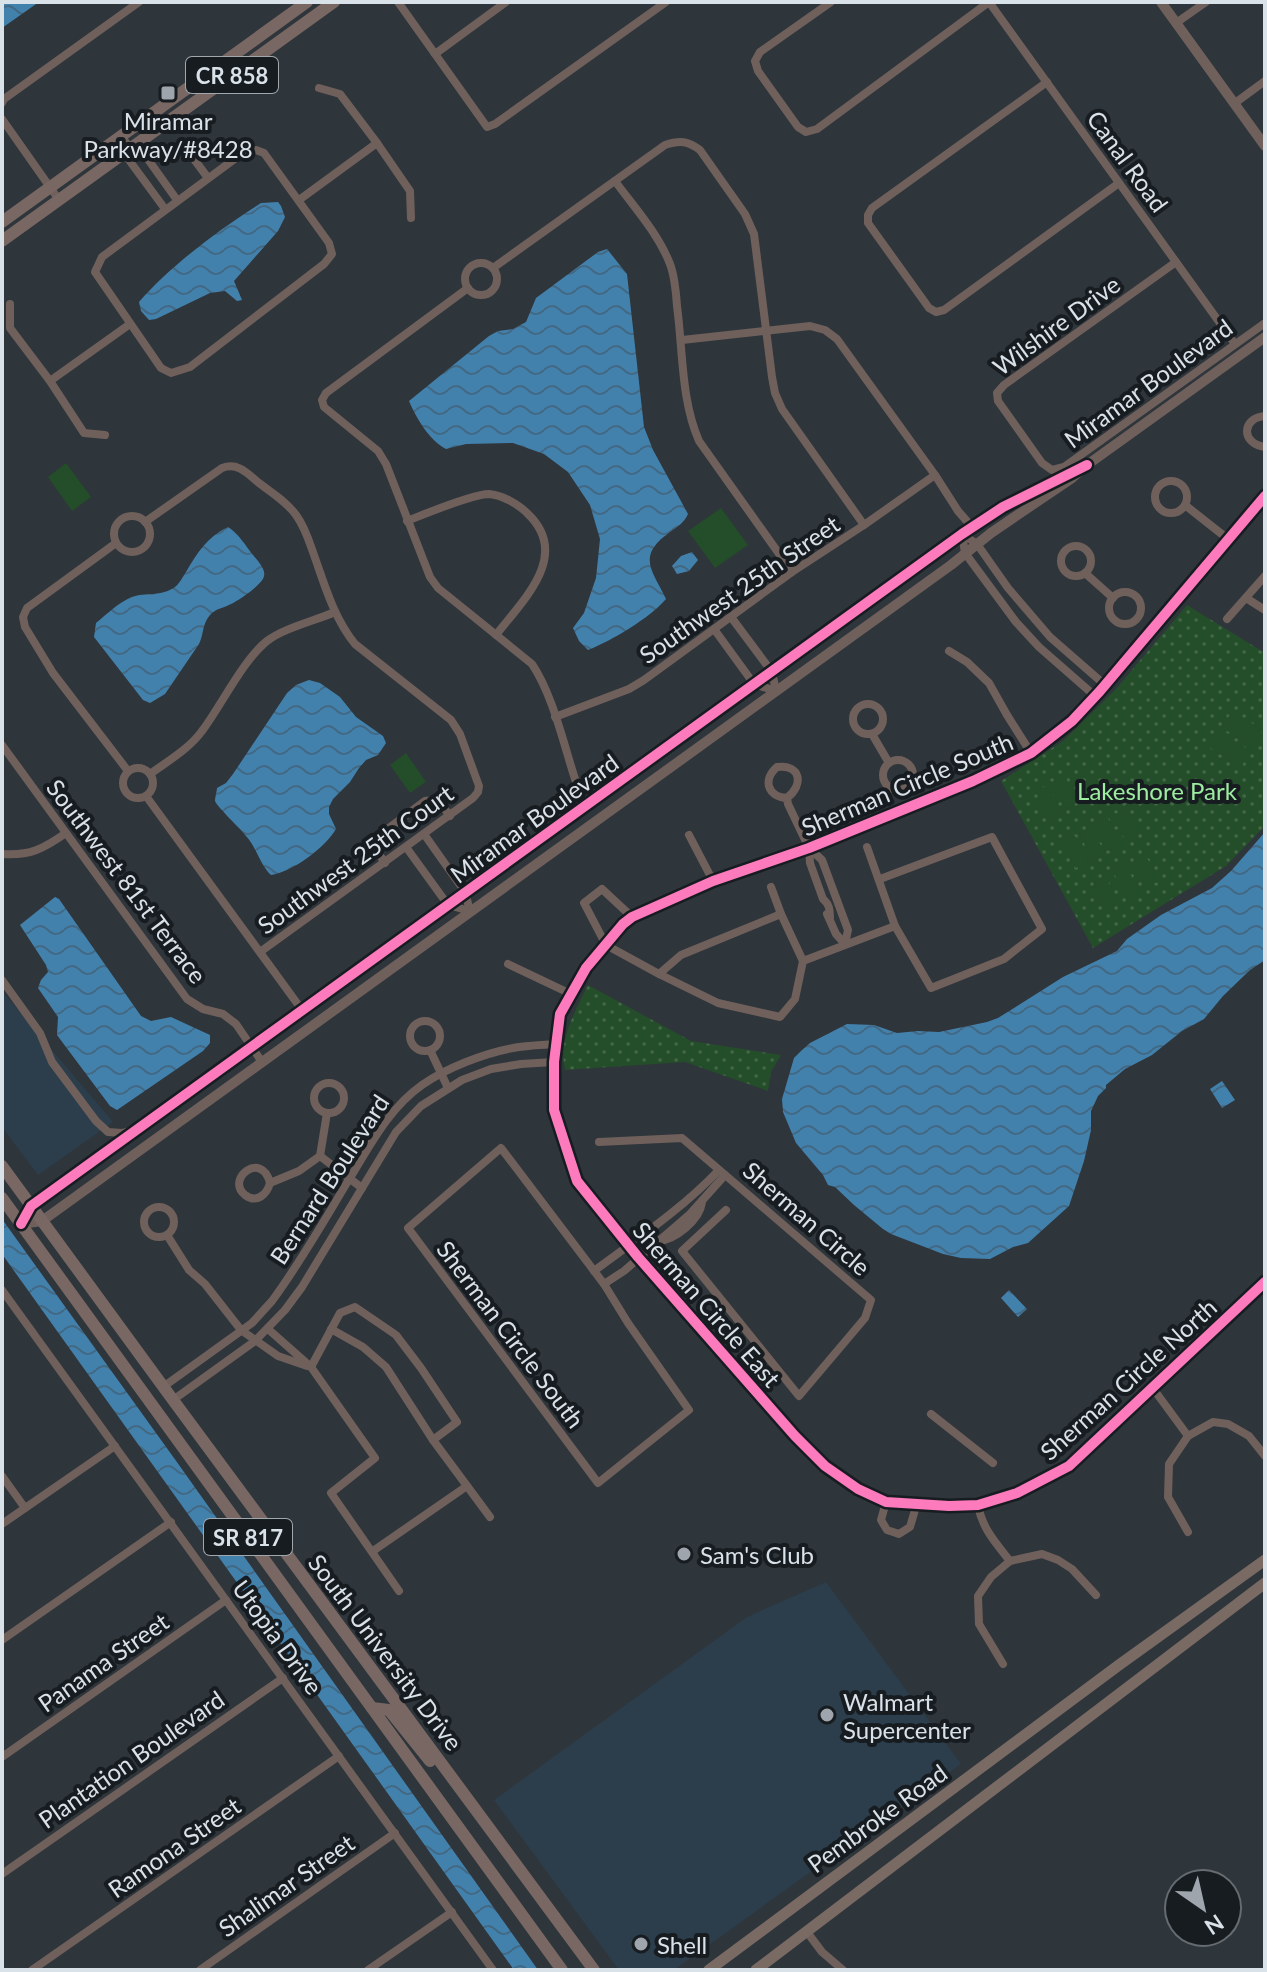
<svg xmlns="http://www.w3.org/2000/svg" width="1267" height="1972" viewBox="0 0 1267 1972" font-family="Lato,sans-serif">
<defs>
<pattern id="grass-dots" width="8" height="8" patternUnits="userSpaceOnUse" patternTransform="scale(2)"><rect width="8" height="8" fill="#244d29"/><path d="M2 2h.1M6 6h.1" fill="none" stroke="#436648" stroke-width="1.8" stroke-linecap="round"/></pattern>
<pattern id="water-waves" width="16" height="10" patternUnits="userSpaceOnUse" patternTransform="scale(2)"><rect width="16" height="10" fill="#4381ad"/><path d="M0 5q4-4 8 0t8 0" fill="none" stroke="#426984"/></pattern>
</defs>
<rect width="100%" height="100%" fill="#2e353b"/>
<g fill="#2c3e4b">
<polygon points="2,991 113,1122 38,1175 2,1127"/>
<polygon points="826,1582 961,1764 674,1970 619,1970 494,1800 747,1617"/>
</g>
<g fill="url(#grass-dots)">
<polygon points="1187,605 1265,653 1265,826 1226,866 1093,948 1001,781 1063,741 1115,690"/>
<path d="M 588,985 L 691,1041 L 781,1055 L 771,1072 L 768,1091 L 685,1062 L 565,1070 C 558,1040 575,1011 588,985 Z"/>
</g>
<g fill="#244d29">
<polygon points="66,463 91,497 72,511 48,477"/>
<polygon points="721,508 748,545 715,568 688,531"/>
<polygon points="1232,711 1263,730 1253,746 1222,728"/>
<polygon points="1220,732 1251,751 1241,767 1210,748"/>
<polygon points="406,753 426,782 410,793 390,765"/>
<polygon points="1065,776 1078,802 1066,809 1052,782"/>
<polygon points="1048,785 1062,811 1049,818 1035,791"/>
<polygon points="1124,809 1138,835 1126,842 1112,816"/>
<polygon points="1108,818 1122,844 1109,851 1095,825"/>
<polygon points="1091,827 1105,853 1093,860 1079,834"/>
<polygon points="1075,836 1089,862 1076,868 1062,842"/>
<polygon points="1145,854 1159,881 1147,887 1133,861"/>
<polygon points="1125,865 1140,891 1127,898 1113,872"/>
<polygon points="1105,876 1119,902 1107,909 1093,883"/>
</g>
<g fill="url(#water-waves)">
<polygon points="2,2 39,2 2,28"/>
<path d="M 278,202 L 281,206 L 285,217 L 278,231 L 234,281 L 242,300 L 237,301 L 225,291 L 210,293 L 156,319 L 149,320 L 141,311 L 139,302 C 171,265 220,229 261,203 Z"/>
<path d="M 607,249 L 627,274 L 644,427 L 653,450 L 688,514 C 684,523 678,526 670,532 C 636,556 652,570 666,599 C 650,618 611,641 588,650 L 579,641 L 573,628 L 584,613 L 596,578 L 600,539 L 590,505 L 568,472 L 544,454 L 513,443 L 466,444 L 446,449 C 430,441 416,418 409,401 L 489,336 L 498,331 L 513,329 L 526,322 L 536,298 L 598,252 Z"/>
<path d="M 228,527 C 239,534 245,545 253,555 C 257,560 266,569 264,576 C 263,584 239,600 231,604 C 224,608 216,608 210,615 C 202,624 204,634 199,644 L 165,694 L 150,703 L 143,700 L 94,637 L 96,623 C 107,614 119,602 132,597 C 146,592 161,597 175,587 C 180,583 182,578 186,572 C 197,553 208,536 228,527 Z"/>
<polygon points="692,552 698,560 689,571 677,574 672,566 681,556"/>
<path d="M 309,680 L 320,683 L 340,697 L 356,717 L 383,736 L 386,743 L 378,755 L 366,760 L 359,768 L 350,782 L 333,799 L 329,807 L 329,814 L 336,829 C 325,848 292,872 271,875 C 260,865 257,848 246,836 C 241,829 217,807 215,801 C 215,798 217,790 217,788 L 226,783 L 233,774 L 287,693 L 296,685 Z"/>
<polygon points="1265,832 1265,960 1250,970 1223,996 1204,1019 1182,1031 1152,1055 1125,1069 1106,1085 1106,1088 1098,1096 1091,1111 1091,1130 1084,1161 1069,1206 1028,1243 1013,1247 990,1259 961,1258 943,1254 891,1234 883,1229 854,1205 835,1187 828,1185 823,1175 796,1143 783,1112 782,1099 794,1058 802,1050 810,1043 847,1024 874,1025 897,1033 918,1031 939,1032 987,1022 998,1018 1063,977 1117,951 1127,939 1161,915 1212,888 1231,871"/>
<polygon points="55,897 59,899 141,1016 151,1021 171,1017 210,1035 210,1043 203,1051 117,1110 110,1106 57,1035 58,1017 38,988 41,980 48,972 46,965 20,925"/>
<polygon points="1222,1081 1235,1100 1222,1108 1210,1089"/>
<polygon points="2,1219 174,1458 538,1970 514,1970 2,1254"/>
<polygon points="1009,1290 1027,1309 1018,1317 1001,1298"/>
</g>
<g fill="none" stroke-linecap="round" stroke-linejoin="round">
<g stroke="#6f605b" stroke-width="8">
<polyline points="398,2 487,127 495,124 666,2"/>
<polyline points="831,2 760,52 755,61 758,71 798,127 806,132 817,129 989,2"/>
<polyline points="989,2 1235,344"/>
<polyline points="1176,23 1206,2"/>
<polyline points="435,54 506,2"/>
<polyline points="1047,82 872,208 868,215 868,223 929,308 936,312 944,310 1119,183"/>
<polyline points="319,88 340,94 377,143 410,191 411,218"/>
<polyline points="2,103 4,99 139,2"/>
<polyline points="1235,103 1265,81"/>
<polyline points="2,119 59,200"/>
<polyline points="122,137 130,148 142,151 177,200"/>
<polyline points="130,149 129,160 165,209"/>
<polygon points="256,150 264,153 329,243 332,254 324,264 190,367 171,373 161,368 95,272 102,257 240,155"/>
<polyline points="188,151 208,178"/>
<path d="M 615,181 C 634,207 658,233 670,264 C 675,277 676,292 677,306 C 683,351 681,400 699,441 L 792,572"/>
<polyline points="299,200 377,143"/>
<polyline points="1176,262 1004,385 997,393 998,401 1042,463 1052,470 1064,467 1265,323"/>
<circle cx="481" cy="279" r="16"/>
<path d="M 493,268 L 665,145 C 680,140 688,141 700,150 L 745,214 L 754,234 L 772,377 L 775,393 L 782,409 L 864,525"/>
<path d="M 468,288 L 326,393 L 322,400 L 324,407 L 378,451 L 386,464 L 430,577 L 438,588 L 532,664 C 553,695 564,746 576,782"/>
<polyline points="10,304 10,328 50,381 84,433 105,435"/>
<polyline points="682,340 810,326 825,330 837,339 935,475 958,511 972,527"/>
<polyline points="50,381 130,324"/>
<path d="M 1265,416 C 1241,418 1241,444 1265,447"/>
<circle cx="1171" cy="497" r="16"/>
<polyline points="1265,496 1100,691 1072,721 1031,753 973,781 809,848 713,881 632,917 623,924 586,968 560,1014 554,1062 554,1110 577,1181 638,1257 795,1436 825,1466 858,1489 886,1502 949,1506 978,1505 1017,1493 1069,1466 1265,1282"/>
<polyline points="1185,505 1228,539"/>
<circle cx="132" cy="534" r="18"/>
<path d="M 407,521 C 425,514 472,494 489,494 C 502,495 518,504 527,513 C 572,555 523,600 496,635"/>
<path d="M 145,522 L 222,468 C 238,462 247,473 259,483 C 272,493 287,502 296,515 C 305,527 309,541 314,555 C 325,586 334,618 355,644 L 451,720 L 460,734 L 479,786 L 478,792 L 473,798 L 260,952"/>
<polyline points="962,534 965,553 1016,622 1039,647 1095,696"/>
<polyline points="962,534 977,544 1008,588 1050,637 1105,685"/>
<polyline points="116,543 27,608 23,617 25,627 53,673 128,771"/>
<circle cx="1076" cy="561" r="15"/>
<polyline points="1085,573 1113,598"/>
<circle cx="1125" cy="608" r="16"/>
<polyline points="1246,598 1265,610"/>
<polyline points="1227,619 1265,576"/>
<polyline points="714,629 754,684 776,691 772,672 731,617"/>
<polyline points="949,651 967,662 989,683 1007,715 1031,753"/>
<circle cx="868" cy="719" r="15"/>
<polyline points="555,717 629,689 644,680 792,572 864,525 935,475"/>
<polyline points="872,734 889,763"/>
<polyline points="2,745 187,999 203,1009 223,1014 236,1024 262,1062"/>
<circle cx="898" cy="775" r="15"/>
<circle cx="138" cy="783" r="15"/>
<path d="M 150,774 C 168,761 189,749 202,731 C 221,706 243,660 267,641 C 284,628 314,621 335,612"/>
<polyline points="146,796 302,1010"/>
<path d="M 787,798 C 768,797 762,780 777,767 C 801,764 804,785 787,798 L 788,804 L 809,848 L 822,860 L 848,930 L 845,944"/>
<polyline points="689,835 713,881"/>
<polyline points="406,847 448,905 470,911 465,892 424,834"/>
<polyline points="867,847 895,926 931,988 1004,959 1042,929 992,837 880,879"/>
<path d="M 809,848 L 810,863 L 823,899 C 829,904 830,909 830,917"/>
<path d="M 2,854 C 30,856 43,849 66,833"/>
<polyline points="385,863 373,845 377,837 425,801 434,800 444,808 450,816"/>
<polyline points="827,914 836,934 845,944"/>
<polyline points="632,917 602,889 584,903 606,945 659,974 718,1003 780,1017 795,999 803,961 781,914 771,887"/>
<polyline points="803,961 895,926"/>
<polyline points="508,964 571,994"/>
<polyline points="659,974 681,955 781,914"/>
<polyline points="2,980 40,1033 52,1062 96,1121 108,1132 122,1133 133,1130"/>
<circle cx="425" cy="1036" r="15"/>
<polyline points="430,1050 448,1088"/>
<circle cx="329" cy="1098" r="15"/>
<polyline points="599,1142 682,1138 871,1300 865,1318 799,1396 682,1251 726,1210"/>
<polygon points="501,1148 604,1284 628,1323 689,1410 598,1483 408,1228"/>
<polyline points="320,1156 362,1188"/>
<path d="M 270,1183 C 262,1150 225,1179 245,1195 C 257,1204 267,1194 270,1183 L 299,1171 L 320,1156 L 327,1113"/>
<circle cx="159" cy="1222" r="15"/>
<polyline points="167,1235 189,1270 205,1284 241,1330 278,1356 307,1366"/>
<path d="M 658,1241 C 675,1240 700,1220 702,1202"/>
<path d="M 594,1271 C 637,1239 682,1209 719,1170"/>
<polyline points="604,1284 624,1271 690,1214 725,1175"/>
<polyline points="2,1290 493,1970"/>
<polyline points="268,1329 311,1367 375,1458 331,1493 399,1591"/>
<polyline points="331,1329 363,1347 386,1367 433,1440"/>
<polyline points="311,1367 340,1313 355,1307 396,1335 421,1368 457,1422 433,1440 490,1517"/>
<path d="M 163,1387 L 252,1323 L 272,1301 C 300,1263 324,1221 348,1181 C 370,1146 388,1109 422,1085 C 446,1068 485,1053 513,1048 C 527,1045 542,1045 556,1044"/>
<polyline points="1152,1387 1188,1436"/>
<polyline points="173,1400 255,1341 285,1310 302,1287 396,1132 421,1106 462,1080 491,1069 521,1064 554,1062"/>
<polyline points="931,1414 993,1463"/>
<polyline points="2,1476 25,1508"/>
<polyline points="886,1502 881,1520 887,1530 899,1534 910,1527 917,1503"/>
<path d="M 978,1505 C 982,1528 995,1542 1010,1561"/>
<polyline points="2,1524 115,1446"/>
<polyline points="1188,1532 1168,1497 1169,1464 1188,1436 1213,1422 1228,1424 1249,1436 1265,1456"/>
<polyline points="373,1551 467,1486"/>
<polyline points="2,1640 171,1522"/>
<polyline points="1003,1664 979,1624 978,1596 991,1577 1010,1561 1042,1554 1058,1560 1072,1569 1096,1595"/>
<polyline points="2,1757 226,1600"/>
<polyline points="2,1874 283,1678"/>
<polyline points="807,1932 822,1952 843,1970"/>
<polyline points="32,1970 339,1756"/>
<polyline points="200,1970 395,1833"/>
<polyline points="368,1970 452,1912"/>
</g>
<g stroke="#6f605b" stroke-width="10">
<polyline points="1161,2 1265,146"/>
<polyline points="21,1224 42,1221 951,565 991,533 1072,478 1087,465 1265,337"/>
<polyline points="21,1224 31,1206 962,534 1003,507 1064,476"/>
</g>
<g stroke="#7a6a64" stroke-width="11">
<polyline points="709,1970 1119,1665 1265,1560"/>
<polyline points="756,1970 1265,1583"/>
</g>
<g stroke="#786762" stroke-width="12">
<polyline points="2,222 307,2"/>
<polyline points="2,241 334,2"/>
<polyline points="2,1166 173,1400 594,1970"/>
<polyline points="2,1198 562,1970"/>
<polyline points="372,1708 389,1710 430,1761"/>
</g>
<defs>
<g id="cycleway">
<polyline points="1265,496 1100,691 1072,721 1031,753 973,781 809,848 713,881 632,917 623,924 586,968 560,1014 554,1062 554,1110 577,1181 638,1257 795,1436 825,1466 858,1489 886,1502 949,1506 978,1505 1017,1493 1069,1466 1265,1282"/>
<polyline points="21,1224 31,1206 962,534 1003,507 1087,465"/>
</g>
</defs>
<use href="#cycleway" stroke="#171c21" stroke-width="15"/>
<use href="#cycleway" stroke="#fd7abc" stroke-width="10"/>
</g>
<g fill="#9ea5ac" stroke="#171c21" stroke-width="3">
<rect x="160" y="85" width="16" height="16" rx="4"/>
<circle cx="684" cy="1554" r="8"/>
<circle cx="827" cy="1715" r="8"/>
<circle cx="641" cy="1944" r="8"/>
</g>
<g text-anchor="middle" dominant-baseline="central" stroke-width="8" stroke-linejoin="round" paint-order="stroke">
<g fill="#171c21" stroke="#a0a7ad" stroke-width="2">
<rect x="186" y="57" width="92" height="36" rx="6"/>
<rect x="204" y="1519" width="88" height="36" rx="6"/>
</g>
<g font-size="22" font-weight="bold" fill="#dae2e9">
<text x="232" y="75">CR 858</text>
<text x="248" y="1537">SR 817</text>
</g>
<g font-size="24" fill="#dae2e9" stroke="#171c21" text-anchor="start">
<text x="168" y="120" text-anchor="middle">Miramar<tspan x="168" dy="28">Parkway/#8428</tspan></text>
<text x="700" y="1554">Sam's Club</text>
<text x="843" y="1701">Walmart<tspan x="843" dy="28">Supercenter</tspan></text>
<text x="657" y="1944">Shell</text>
</g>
<g font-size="24" fill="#dae2e9" stroke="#171c21">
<text transform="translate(1128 161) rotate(54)">Canal Road</text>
<text transform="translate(1056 325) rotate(-36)">Wilshire Drive</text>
<text transform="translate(1148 383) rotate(-36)">Miramar Boulevard</text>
<text transform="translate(739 589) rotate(-35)">Southwest 25th Street</text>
<text transform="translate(907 784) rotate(-23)">Sherman Circle South</text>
<text transform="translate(534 818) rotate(-36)">Miramar Boulevard</text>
<text transform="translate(355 859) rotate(-36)">Southwest 25th Court</text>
<text transform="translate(127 881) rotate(53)">Southwest 81st Terrace</text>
<text transform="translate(329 1179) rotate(-57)">Bernard Boulevard</text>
<text transform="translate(807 1218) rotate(41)">Sherman Circle</text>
<text transform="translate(707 1304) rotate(49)">Sherman Circle East</text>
<text transform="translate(511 1334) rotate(53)">Sherman Circle South</text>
<text transform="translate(1128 1379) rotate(-42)">Sherman Circle North</text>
<text transform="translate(278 1637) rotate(54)">Utopia Drive</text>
<text transform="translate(386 1652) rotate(53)">South University Drive</text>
<text transform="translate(103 1662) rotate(-35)">Panama Street</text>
<text transform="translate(131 1759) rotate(-35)">Plantation Boulevard</text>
<text transform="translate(877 1818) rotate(-36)">Pembroke Road</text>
<text transform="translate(174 1847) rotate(-35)">Ramona Street</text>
<text transform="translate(286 1885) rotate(-35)">Shalimar Street</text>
</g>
<g font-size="24" fill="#9eeca0" stroke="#171c21">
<text x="1157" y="790">Lakeshore Park</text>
</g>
</g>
<rect width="1267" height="1972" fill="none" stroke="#dae2e9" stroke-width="8"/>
<g transform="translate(1203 1908) rotate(146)"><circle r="38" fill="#171c21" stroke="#656b71" stroke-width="2"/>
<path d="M0-6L14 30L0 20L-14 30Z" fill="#9ea5ac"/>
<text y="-12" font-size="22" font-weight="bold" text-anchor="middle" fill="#dae2e9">N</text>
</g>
</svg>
